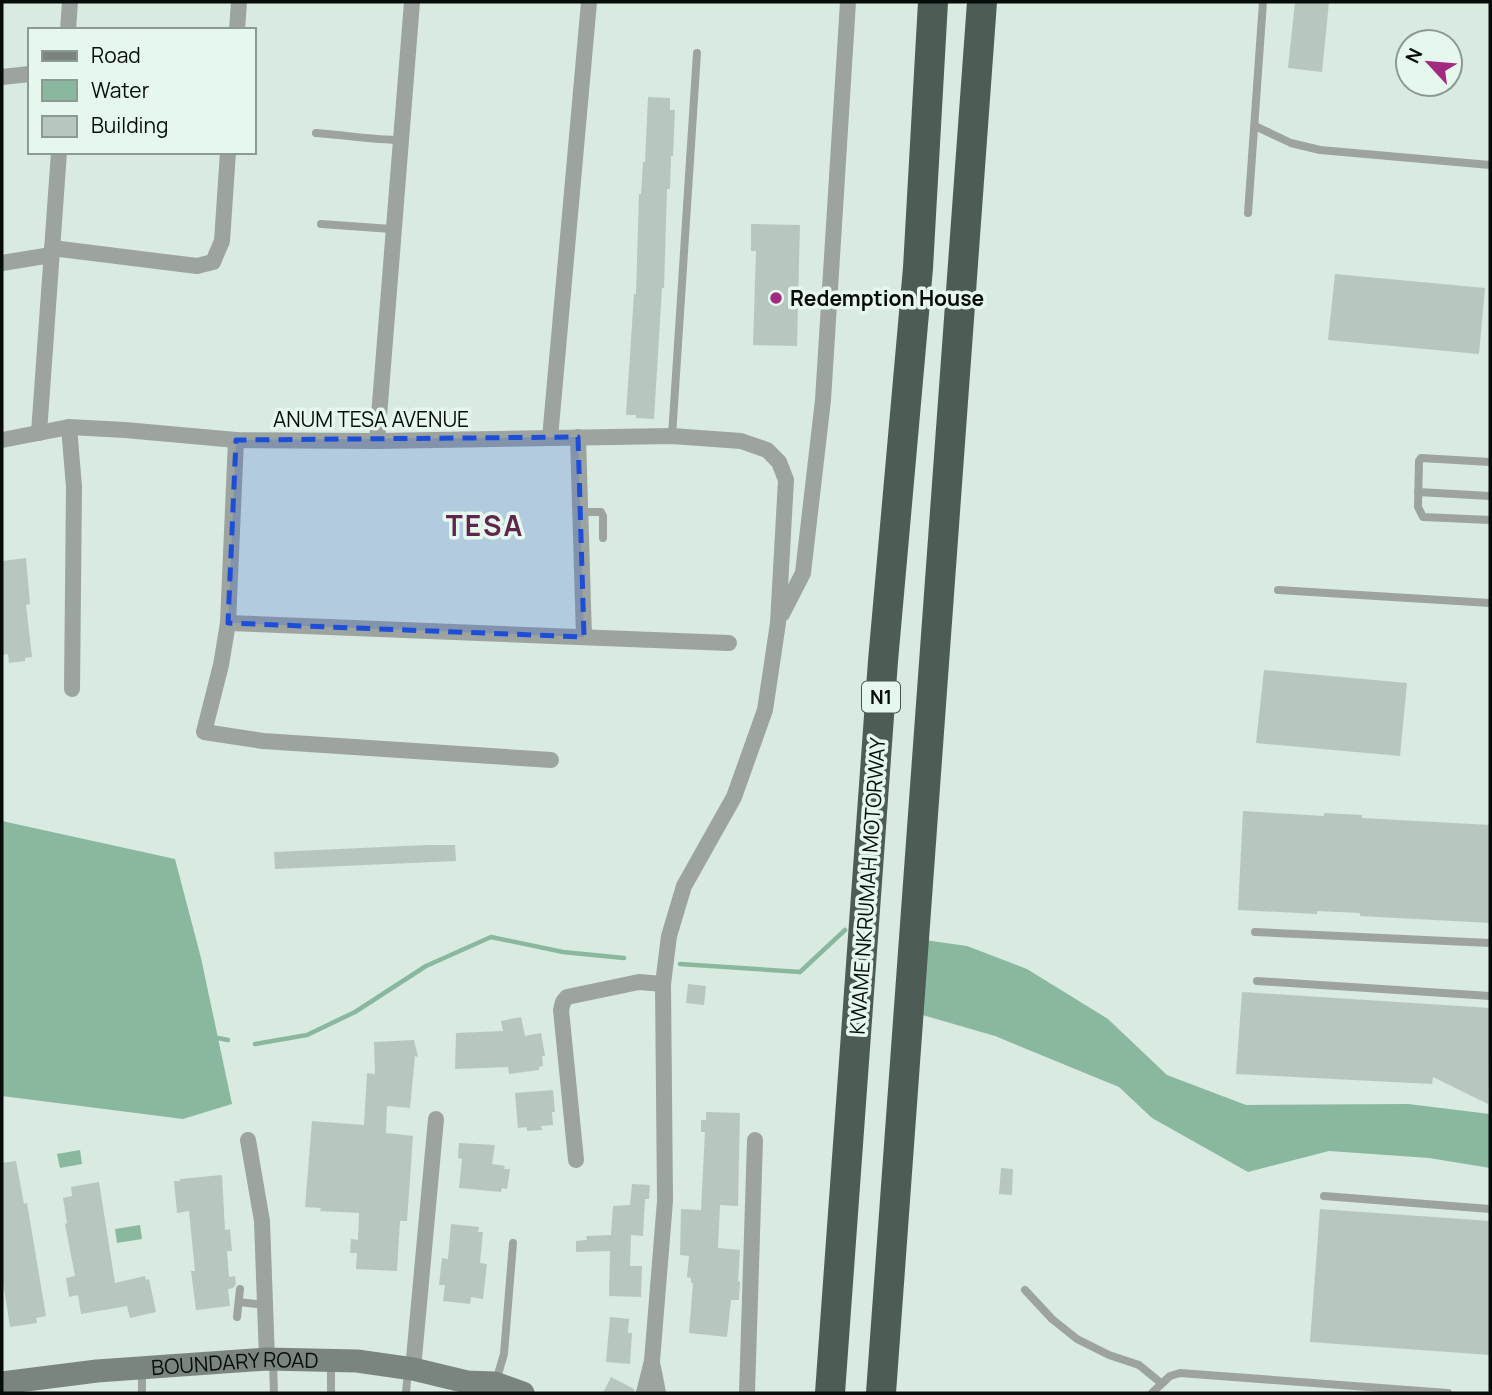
<svg xmlns="http://www.w3.org/2000/svg" width="1492" height="1395" viewBox="0 0 1492 1395" font-family="Manrope,sans-serif">
<rect width="100%" height="100%" fill="#d9eae1"/>
<g fill="#8ab89f">
<polygon points="2,821 175,859 201,958 232,1104 183,1119 2,1096"/>
<polygon points="925,940 967,946 1027,969 1108,1019 1167,1075 1246,1105 1408,1104 1490,1114 1490,1168 1429,1158 1329,1151 1248,1172 1152,1118 1119,1087 995,1036 919,1014"/>
<polygon points="80,1150 82,1164 60,1168 57,1154"/>
<polygon points="140,1225 142,1239 117,1243 115,1229"/>
</g>
<g fill="none" stroke-linecap="round" stroke-linejoin="round">
<g stroke="#8ab89f" stroke-width="4.5">
<polyline points="680,964 800,972 845,930"/>
<polyline points="218,1038 228,1040"/>
<polyline points="255,1044 307,1035 355,1012 426,966 491,937 563,952 624,958"/>
</g>
</g>
<g fill="#b7c7be">
<polygon points="1295,2 1329,2 1322,72 1288,68"/>
<polygon points="648,97 670,98 670,110 675,110 673,156 671,156 670,189 667,189 664,288 662,288 654,419 636,418 636,415 626,415 634,294 636,294 639,194 641,194 643,162 645,162"/>
<polygon points="751,224 800,225 797,346 753,345 756,251 751,251"/>
<polygon points="1335,274 1485,288 1479,354 1328,340"/>
<polygon points="26,558 30,604 26,605 32,657 25,658 25,661 9,663 8,654 2,655 2,561"/>
<polygon points="1264,670 1407,683 1400,756 1256,743"/>
<polygon points="1243,811 1324,816 1324,813 1362,815 1362,818 1490,825 1490,923 1360,916 1360,913 1317,911 1317,914 1238,910"/>
<polygon points="426,845 455,845 456,861 275,869 274,852"/>
<polygon points="688,984 706,986 704,1005 686,1003"/>
<polygon points="1242,992 1490,1008 1488,1104 1433,1077 1432,1084 1236,1074"/>
<polygon points="521,1017 525,1036 541,1033 545,1056 542,1056 543,1066 539,1067 539,1070 509,1074 508,1067 455,1069 456,1033 503,1031 501,1021"/>
<polygon points="414,1040 418,1057 415,1056 410,1108 387,1106 386,1133 413,1136 407,1221 400,1221 397,1271 356,1269 357,1253 350,1253 351,1239 358,1240 359,1213 320,1211 321,1208 305,1207 312,1121 364,1125 367,1073 375,1074 374,1042"/>
<polygon points="553,1090 555,1112 552,1112 553,1125 541,1126 542,1130 527,1131 527,1127 518,1128 515,1093"/>
<polygon points="706,1112 740,1113 738,1206 720,1205 718,1248 740,1250 738,1281 740,1282 739,1300 731,1300 727,1337 689,1333 693,1283 691,1283 691,1278 687,1277 689,1256 680,1255 681,1209 701,1210 705,1132 701,1132 701,1120 706,1120"/>
<polygon points="459,1143 495,1145 492,1164 505,1166 504,1169 510,1169 507,1189 502,1188 501,1192 459,1188 462,1159 458,1158"/>
<polygon points="16,1161 24,1204 27,1203 46,1316 36,1318 37,1323 10,1327 2,1275 2,1163"/>
<polygon points="1001,1168 1013,1169 1012,1195 999,1194"/>
<polygon points="222,1175 225,1230 230,1229 232,1251 227,1251 229,1277 235,1276 236,1284 233,1288 228,1289 230,1306 196,1310 191,1271 195,1271 189,1211 177,1213 174,1181 180,1181 180,1179"/>
<polygon points="99,1182 115,1283 145,1276 146,1280 149,1279 156,1312 130,1318 127,1306 81,1314 78,1295 69,1297 66,1278 75,1276 65,1224 67,1223 63,1198 72,1196 71,1187"/>
<polygon points="632,1184 650,1185 649,1199 645,1199 643,1236 631,1235 630,1266 642,1266 641,1297 609,1296 610,1251 576,1252 576,1241 587,1240 586,1236 611,1235 613,1206 630,1205"/>
<polygon points="1320,1209 1490,1221 1490,1355 1310,1342"/>
<polygon points="451,1224 479,1227 478,1232 483,1232 480,1263 487,1264 483,1299 471,1297 470,1304 443,1301 445,1285 439,1285 442,1258 448,1259"/>
<polygon points="610,1317 629,1319 628,1333 632,1333 630,1364 606,1362"/>
<polygon points="611,1377 634,1389 634,1393 603,1393"/>
</g>
<g fill="none" stroke-linecap="round" stroke-linejoin="round">
<g stroke="#9da4a0" stroke-width="8">
<polyline points="1255,126 1291,143 1320,150 1490,165"/>
<path d="M 316,133 C 345,135 373,140 402,140"/>
<polyline points="1248,213 1263,2"/>
<polyline points="321,224 392,229"/>
<polyline points="672,436 697,53"/>
<polyline points="1490,462 1421,458 1419,461 1418,507 1423,517 1490,520"/>
<polyline points="1418,492 1490,496"/>
<polyline points="581,512 601,512 603,516 603,538"/>
<polyline points="1278,590 1490,603"/>
<polyline points="1255,932 1490,943"/>
<polyline points="1257,981 1490,996"/>
<polyline points="1324,1196 1490,1209"/>
<polyline points="1025,1290 1052,1319 1077,1339 1109,1355 1139,1365 1161,1383"/>
<polyline points="239,1302 265,1305"/>
<polyline points="237,1317 240,1289"/>
<polyline points="273,1361 274,1393"/>
<polyline points="496,1381 504,1354 513,1243"/>
<polyline points="142,1393 142,1369"/>
<polyline points="331,1393 331,1361"/>
<polyline points="406,1393 408,1371"/>
<polyline points="1152,1393 1170,1376 1180,1373 1448,1393"/>
</g>
<g stroke="#9da4a0" stroke-width="16">
<polyline points="68,30 70,2"/>
<polyline points="237,30 239,2"/>
<polyline points="2,77 30,74"/>
<polyline points="52,248 197,266 213,262 222,241 228,152"/>
<polyline points="2,263 51,255"/>
<polyline points="69,427 74,487 72,689"/>
<polyline points="39,433 59,152"/>
<polyline points="578,437 584,637"/>
<polyline points="550,438 589,2"/>
<polyline points="2,440 69,427 125,430 236,440 377,441 672,436 741,441 767,450 779,462 786,480 778,623 765,710 734,797 684,886 669,936 663,984 665,1201 652,1361 644,1393"/>
<polyline points="236,440 228,623 221,665 204,732 263,741 551,760"/>
<polyline points="377,441 412,2"/>
<polyline points="782,614 803,573 823,400 848,2"/>
<polyline points="228,623 729,643"/>
<polyline points="248,1140 262,1221 267,1359"/>
<polyline points="576,1160 561,1010 563,1002 567,997 639,982 663,984"/>
<polyline points="653,1367 658,1393"/>
<polyline points="413,1369 436,1119"/>
<polyline points="747,1393 755,1140"/>
</g>
<path stroke="#7b857f" stroke-width="23" id="s1" d="M 2,1383 L 97,1371 L 267,1359 L 357,1361 L 413,1369 L 467,1382 L 495,1383 L 523,1393"/>
<g stroke="#4d5c54" stroke-width="30">
<polyline points="830,1393 883,661 918,268 933,2"/>
<polyline points="881,1393 982,2"/>
</g>
</g>
<path fill="#1d4ed8" fill-opacity="0.2" stroke="#1d4ed8" stroke-width="5" stroke-dasharray="14 9" stroke-linejoin="round" d="M 578,437 L 584,637 L 228,623 L 236,440 Z"/>
<circle fill="#a12980" stroke="#e6f7ee" stroke-width="2.5" cx="776" cy="298" r="7"/>
<g text-anchor="middle" dominant-baseline="central" stroke-width="7" stroke-linejoin="round" paint-order="stroke">
<rect fill="#e6f7ee" stroke="#4a534e" stroke-width="2" x="862" y="681.5" width="38" height="31" rx="5"/>
<g font-size="19" font-weight="bold" fill="#070d0a">
<text x="881" y="697">N1</text>
</g>
<g font-size="21" font-weight="bold" fill="#070d0a" stroke="#e6f7ee" text-anchor="start">
<text x="790" y="298">Redemption House</text>
</g>
<g font-size="21" fill="#070d0a" stroke="#e6f7ee">
<text x="371" y="419">ANUM TESA AVENUE</text>
<text transform="translate(867 886) rotate(-86)">KWAME NKRUMAH MOTORWAY</text>
<text stroke="none"><textPath href="#s1" startOffset="234">BOUNDARY ROAD</textPath></text>
</g>
<g font-size="28" font-weight="bold" letter-spacing="2" fill="#5f254d" stroke="#e6f7ee">
<text x="485" y="525">TESA</text>
</g>
</g>
<rect width="1492" height="1395" fill="none" stroke="#070d0a" stroke-width="7"/>
<rect x="28" y="28" width="228" height="126" fill="#e6f7ee" stroke="#8d9993" stroke-width="2"/>
<rect x="42" y="51" width="35" height="10" fill="#7b857f" stroke="#8d9993" stroke-width="2"/>
<text x="91" y="63" font-size="21" fill="#070d0a">Road</text>
<rect x="42" y="80" width="35" height="21" fill="#8ab89f" stroke="#8d9993" stroke-width="2"/>
<text x="91" y="98" font-size="21" fill="#070d0a">Water</text>
<rect x="42" y="116" width="35" height="21" fill="#b7c7be" stroke="#8d9993" stroke-width="2"/>
<text x="91" y="133" font-size="21" fill="#070d0a">Building</text>
<g transform="translate(1429 63) rotate(296)"><circle r="33" fill="#e6f7ee" stroke="#8d9993" stroke-width="2"/>
<path d="M0-5L12 26L0 18L-12 26Z" fill="#a12980"/>
<text y="-10" font-size="19" font-weight="bold" text-anchor="middle" fill="#070d0a">N</text>
</g>
</svg>
